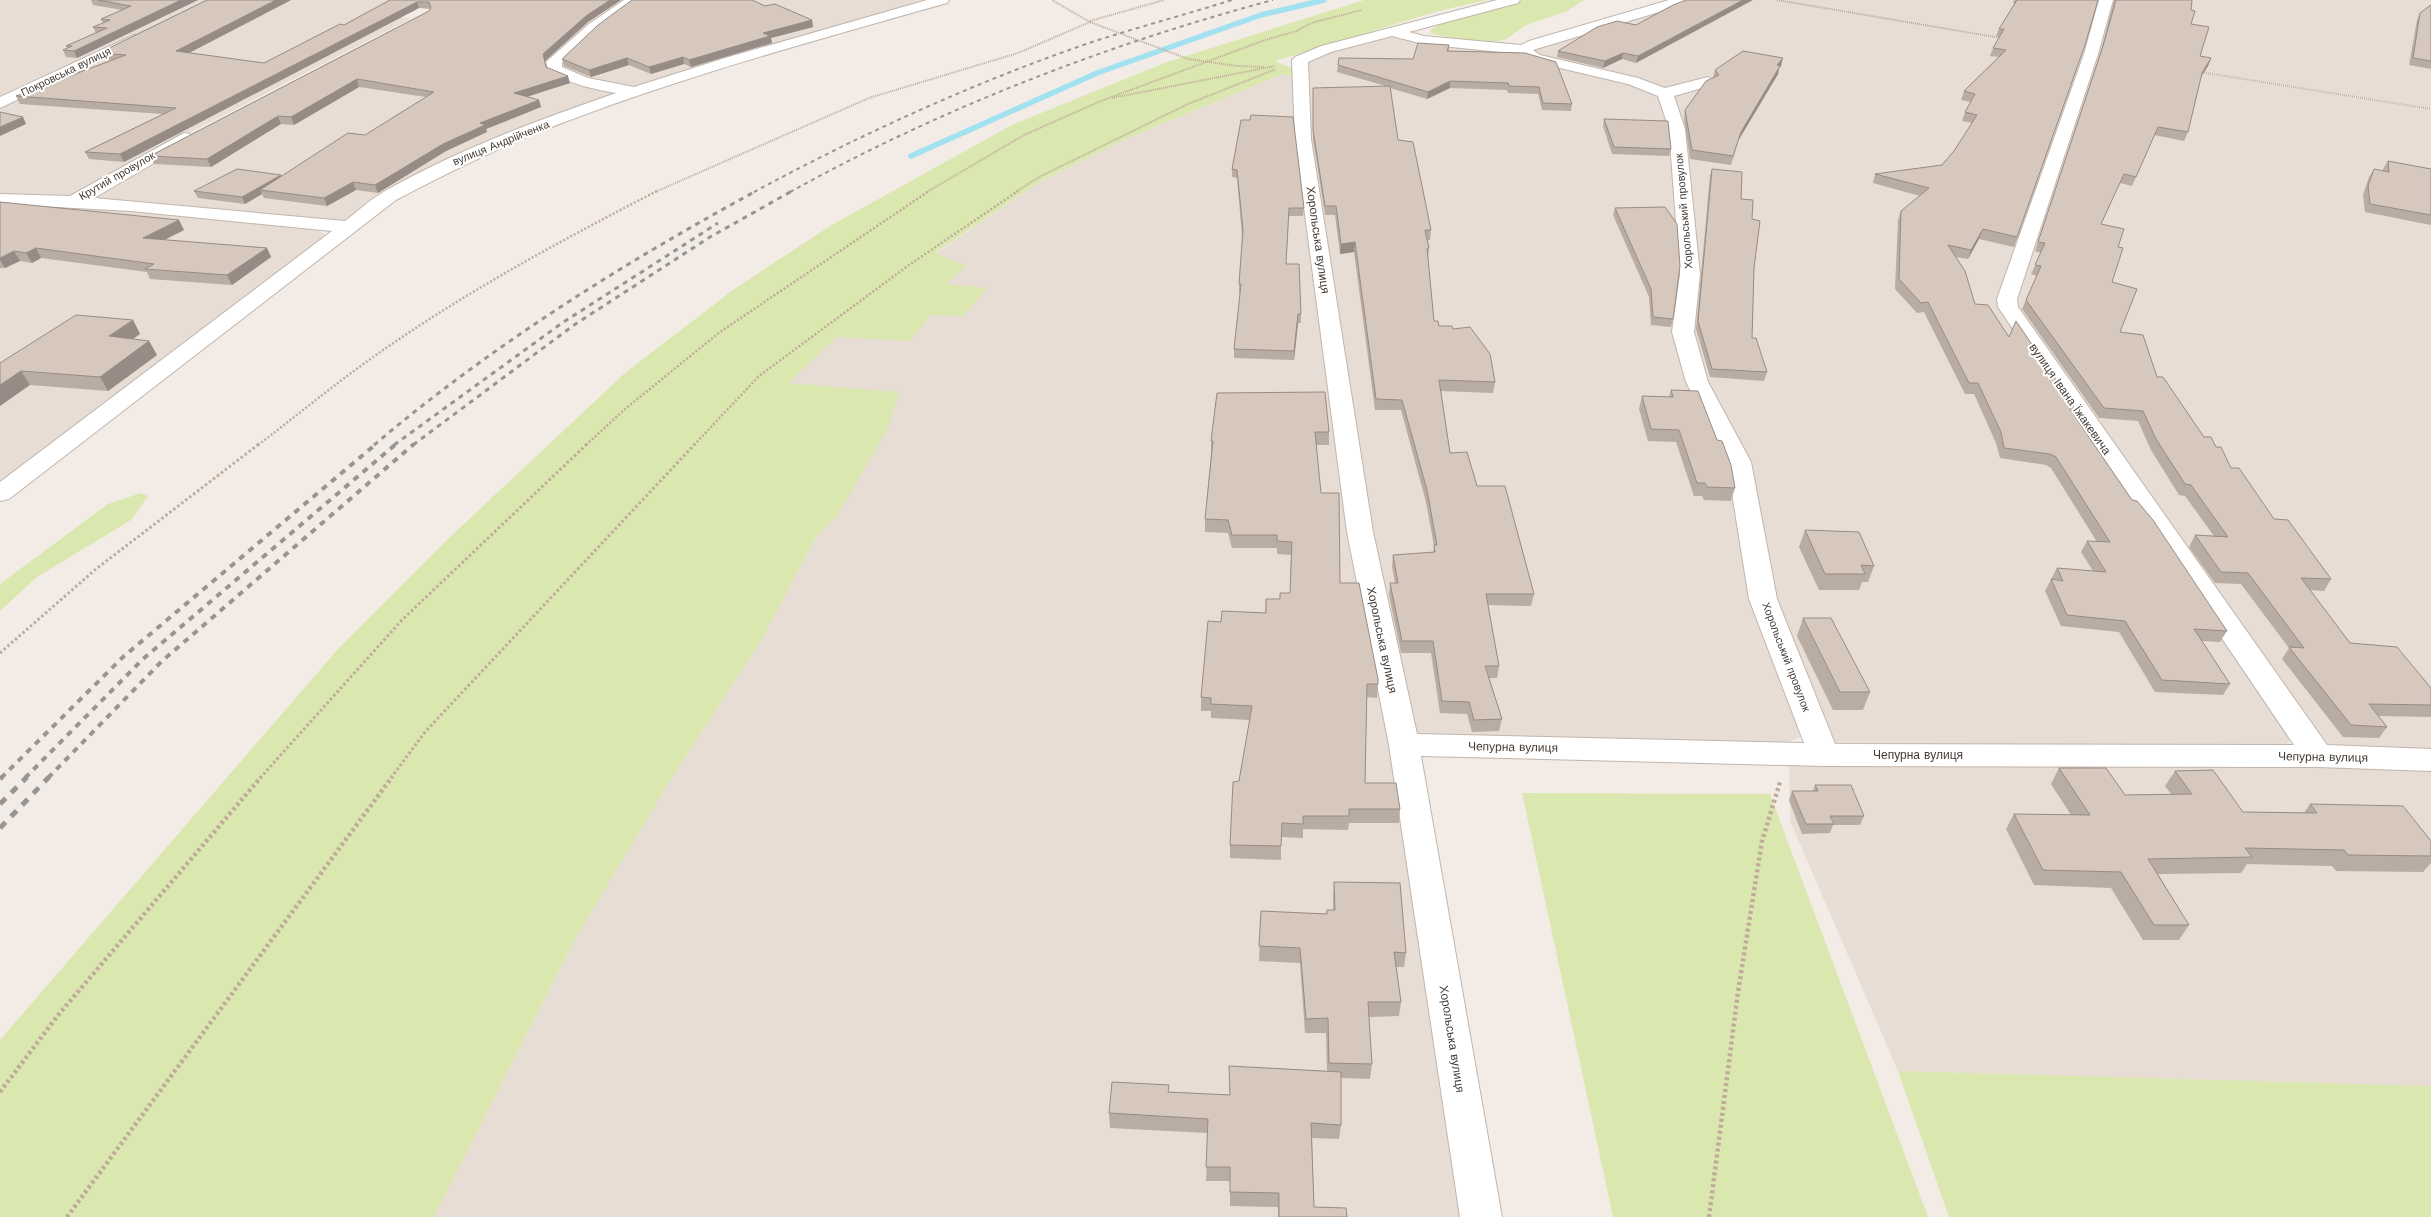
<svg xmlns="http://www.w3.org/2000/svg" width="2431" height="1217" viewBox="0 0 2431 1217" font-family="'Work Sans',sans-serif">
<rect width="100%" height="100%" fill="#f3ece6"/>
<g fill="#e7ddd4">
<polygon points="0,0 209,0 0,101"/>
<polygon points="216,0 631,0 549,63 624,93 487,144 350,220 327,223 93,200 95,192 442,7 408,6 390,17 412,18 139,159 78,194 63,197 0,196 0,105"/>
<polygon points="639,0 933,0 635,88 566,73 558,62"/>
<polygon points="1692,0 2099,0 2067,104 1999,297 2289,725 2289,743 2263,751 1836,744 1823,731 1769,599 1702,382 1690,330 1668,92 1557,63 1528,50"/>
<polygon points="2112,0 2431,0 2431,108 2098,55"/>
<polygon points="1383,36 1505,48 1659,93 1673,129 1682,308 1733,462 1805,735 1788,742 1411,738 1388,634 1321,218 1309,121 1305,64 1317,56"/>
<polygon points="2097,56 2431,110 2431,751 2324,747 2013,307"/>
<polygon points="1282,74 1295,77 1469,1217 434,1217 575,939 668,784 762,639 816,537 837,516 899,393 787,384 837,336 910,340 945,284 935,254 1038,183 1126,139"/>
<polygon points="0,201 73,203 310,226 328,236 0,483"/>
<polygon points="1789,763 2431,767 2431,1086 1898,1071 1790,821"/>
</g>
<g fill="#dae7af">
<polygon points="1364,0 1488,0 1438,11 1275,61 1296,70 1295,77 1282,74 1126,139 1038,183 935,253 966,266 946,284 987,288 963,316 931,315 910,341 837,337 788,383 899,392 887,430 837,516 816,537 762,639 668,784 575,939 434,1217 0,1217 0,1040 338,649 449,538 625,373 733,290 830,226 1012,125 1167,62"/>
<path d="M 1523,0 L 1584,0 L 1565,12 L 1526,25 L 1505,40 L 1482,43 L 1432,34 L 1430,31 C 1447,15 1499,6 1523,0 Z"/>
<polygon points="141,493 148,496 131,520 37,577 0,611 0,584 108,504"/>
<polygon points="1522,793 1770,794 1928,1217 1613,1217"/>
<polygon points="1898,1071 2431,1086 2431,1217 1949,1217"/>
</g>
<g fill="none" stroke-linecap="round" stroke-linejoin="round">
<polyline stroke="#a2e1f0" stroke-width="5.5" points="911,156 1097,73 1261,15 1324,0"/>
<defs>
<g id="minor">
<path d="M 624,0 L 640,0 L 599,30 L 562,63 L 562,67 L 588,78 L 634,87 L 725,58 L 927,0 L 949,0 L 947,3 C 806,43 665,81 529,136 C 484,155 440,177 396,200 L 9,499 L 0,501 L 0,482 L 332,231 L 131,211 L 0,204 L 0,194 L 70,196 L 184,133 L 190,134 L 192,138 L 190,142 L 94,198 L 345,221 C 358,211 371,199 385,191 C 457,150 538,120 616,93 C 593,89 570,84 549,72 L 546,62 L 589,24 Z"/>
<path d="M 1497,0 L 1520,0 L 1518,3 L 1409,32 L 1424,36 L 1521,45 L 1529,41 L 1669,0 L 1691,0 L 1689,3 L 1533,50 L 1540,55 L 1638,78 L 1665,88 L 1708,77 L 1716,82 L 1713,85 L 1674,96 L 1685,129 L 1700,274 L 1694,332 L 1708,382 L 1751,462 L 1777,599 L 1835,744 L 2294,745 L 1998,307 L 1997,299 L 2084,54 L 2099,0 L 2113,0 L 2098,54 L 2017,299 L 2018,307 L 2327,745 L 2431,749 L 2431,771 L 2318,767 L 1824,766 L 1421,756 L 1502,1217 L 1460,1217 L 1389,745 L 1347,532 L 1295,139 L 1292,60 L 1295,57 L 1321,46 ZM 1392,36 L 1423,44 L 1519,54 L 1530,61 L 1628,84 L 1658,96 L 1669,129 L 1680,274 L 1672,332 L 1686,382 L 1727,462 L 1749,599 L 1804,743 L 1417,734 L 1373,532 L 1311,139 L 1308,62 L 1331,52 Z"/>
<polygon points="134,35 139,36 141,39 139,42 0,108 0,97"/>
</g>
</defs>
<use href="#minor" stroke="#c1b5ac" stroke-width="2"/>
<g stroke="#c0aa9a" stroke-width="2" stroke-dasharray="1 1" stroke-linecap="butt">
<polyline points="1777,0 2001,38"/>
<polyline points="1090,21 1164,0"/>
<polyline points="1090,22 1188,59 1237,66 1264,67"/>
<polyline points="2200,72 2431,109"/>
<polyline points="1112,98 1275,66"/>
<polyline points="655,192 869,98 1018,53 1090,22 1052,0"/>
<polyline points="927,192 1024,135 1101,101 1265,40 1297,31 1311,23 1362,10"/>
<polyline points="1016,192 1039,177 1188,104 1276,69"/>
</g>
<g stroke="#c0aa9a" stroke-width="2.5" stroke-dasharray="2 2" stroke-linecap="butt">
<path d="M 258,445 C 295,417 331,387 369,360 C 460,295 558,242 657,191"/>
<polyline points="586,445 625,409 720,332 929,191"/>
<polyline points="694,445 759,376 909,265 1018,191"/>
</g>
<g stroke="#c0aa9a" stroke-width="3" stroke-dasharray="2.5 2.5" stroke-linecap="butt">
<polyline points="0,653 96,569 259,444"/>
<polyline points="260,778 402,620 587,444"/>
<polyline points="391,778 425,732 695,444"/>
</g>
<g stroke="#c0aa9a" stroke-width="4.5" stroke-dasharray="3 3" stroke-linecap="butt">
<polyline points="0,1092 59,1014 261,777"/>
<polyline points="67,1217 392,777"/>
<polyline points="1709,1217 1738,992 1762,841 1780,782"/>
</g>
<use href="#minor" fill="#fff" fill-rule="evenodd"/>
<g stroke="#959595" stroke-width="2" stroke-dasharray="4 4" stroke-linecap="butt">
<path d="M 754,192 C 854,138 960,89 1069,50 C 1122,31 1178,17 1232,0"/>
<path d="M 790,192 C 942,108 1105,45 1273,0"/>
</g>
<g stroke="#959595" stroke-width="3" stroke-dasharray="5 5" stroke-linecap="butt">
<path d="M 374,445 C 491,346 622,264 756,191"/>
<polyline points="394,445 562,323 718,223"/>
<polyline points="413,445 574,325 710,237 792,191"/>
</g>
<g stroke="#959595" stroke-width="4" stroke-dasharray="6 6" stroke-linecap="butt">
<polyline points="1,778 123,657 376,444"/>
<polyline points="25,778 143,659 396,444"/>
<polyline points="48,778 162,661 414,444"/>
</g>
<g stroke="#959595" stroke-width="5" stroke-dasharray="8 8" stroke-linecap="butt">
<polyline points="0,779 2,777"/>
<polyline points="0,804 27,777"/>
<polyline points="0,828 49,777"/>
</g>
</g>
<g fill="#b9aca3">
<polygon points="91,0 198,0 77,58 66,57 63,50 68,48 66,46 96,33 93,27 103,23 101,19 122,10 93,5"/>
<polygon points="207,0 291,0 189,53 264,63 344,25 390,0 621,0 588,22 545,61 546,67 570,83 527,97 539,100 541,107 486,129 487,132 446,151 378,193 356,190 327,206 264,198 262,194 245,204 198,198 194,191 281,175 282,176 365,135 426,97 359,87 294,125 281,124 211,167 154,164 150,156 429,11 430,9 419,8 124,162 89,159 85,152 163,114 20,104 16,96 111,60 102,60 99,53"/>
<polygon points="2014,0 2098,0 2085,45 2014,247 1979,239 1968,259 1956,257 1975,304 2009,337 2074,406 2072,412 2132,500 2227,631 2220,642 2202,641 2230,684 2223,695 2155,692 2119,632 2061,626 2045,591 2057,568 2093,571 2081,552 2087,541 2097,542 2051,468 2046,465 2000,458 1996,443 1974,394 1965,394 1924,312 1917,313 1895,289 1898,220 1901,211 1920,196 1873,183 1875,174 1942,165 1954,151 1972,123 1962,121 1965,112 1971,102 1961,100 1964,91 1999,57 1990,56 1993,48 2000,37 1996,36 1999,29 2015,3 2013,3"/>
<polygon points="2114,0 2192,0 2191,10 2191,24 2200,56 2211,58 2208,66 2201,77 2188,132 2184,141 2154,135 2132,186 2120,183 2101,224 2118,247 2112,282 2120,332 2204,437 2216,447 2231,468 2274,519 2331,579 2324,591 2310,590 2350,643 2431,688 2431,717 2379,716 2387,727 2379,738 2343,737 2282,659 2289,648 2241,584 2215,583 2189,547 2195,535 2214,536 2185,496 2179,495 2151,450 2138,421 2099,418 2022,309 2037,276 2031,274 2041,253 2035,251 2100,54"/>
<polygon points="1673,5 1636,63 1622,59 1603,68 1557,57 1558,51 1636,25"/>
<polygon points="2431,5 2431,69 2409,65 2417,20 2420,13"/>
<polygon points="765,6 812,20 813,27 771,38 772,43 691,67 684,64 651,74 629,65 591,77 564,66 562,59"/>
<polygon points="1449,45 1449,51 1525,53 1572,104 1571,111 1542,110 1538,94 1508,93 1507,90 1450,88 1427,99 1390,88 1398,140 1431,230 1430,240 1427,240 1429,248 1428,258 1434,321 1439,326 1453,329 1495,382 1493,393 1441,391 1450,453 1477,486 1534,594 1531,606 1488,605 1499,666 1497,678 1489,678 1502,719 1499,731 1472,732 1467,714 1440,713 1431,653 1401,653 1389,595 1390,583 1395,583 1392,566 1393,555 1433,552 1434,546 1426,502 1401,410 1375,410 1354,252 1340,254 1335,215 1325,215 1313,139 1313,96 1386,86 1337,72 1338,65 1413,59"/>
<polygon points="1781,66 1779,68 1778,74 1738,141 1731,165 1690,159 1684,119 1685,110 1713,78 1715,70"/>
<polygon points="1604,119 1671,149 1669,156 1612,154 1603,126"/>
<polygon points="1241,120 1304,208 1303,216 1289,216 1286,264 1301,314 1301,323 1298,323 1294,360 1234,358 1234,349 1240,293 1239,293 1239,284 1242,236 1237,178 1232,177 1232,169"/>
<polygon points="2388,161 2431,169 2431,225 2365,212 2363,195 2369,177 2374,169 2383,171 2383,169"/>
<polygon points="1712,169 1741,199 1752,219 1754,268 1752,338 1767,372 1764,381 1710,377 1696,329 1710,176"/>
<polygon points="0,202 184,230 164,240 267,248 271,257 232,285 150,279 147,272 41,258 32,263 20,261 5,268 0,268"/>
<polygon points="1615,208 1673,319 1671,327 1651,325 1649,297 1613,215"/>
<polygon points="133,320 140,334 133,339 149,341 157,355 108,391 30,385 0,363"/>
<polygon points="1671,390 1735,488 1731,501 1704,500 1702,496 1694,496 1676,442 1648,441 1639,409 1642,396 1669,397"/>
<polygon points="1217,393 1329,432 1329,445 1316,445 1321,493 1340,583 1378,684 1377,698 1367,697 1365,783 1400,809 1399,823 1349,823 1348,830 1303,829 1303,838 1281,837 1281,860 1230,858 1230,845 1239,781 1250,720 1211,718 1211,711 1201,711 1201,697 1221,622 1265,613 1266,599 1280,599 1290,593 1291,555 1277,554 1277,548 1232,548 1228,533 1205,532 1205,519 1211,454 1211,441"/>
<polygon points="1805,530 1874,566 1868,582 1862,582 1859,590 1819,590 1799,547"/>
<polygon points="1803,618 1870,692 1863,710 1833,710 1797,636"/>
<polygon points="2059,768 2125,795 2171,794 2165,786 2175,771 2243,812 2304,813 2310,804 2431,841 2431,863 2423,872 2336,871 2332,866 2247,864 2241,873 2158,874 2189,925 2179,940 2143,940 2111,888 2034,885 2006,829 2014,814 2071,815 2051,784"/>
<polygon points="1815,785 1864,816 1860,825 1833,825 1830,833 1802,834 1789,800 1792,791 1813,791"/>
<polygon points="1334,882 1406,953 1404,967 1396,967 1401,1002 1399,1016 1369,1017 1372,1064 1370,1079 1341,1078 1341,1125 1339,1139 1312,1138 1314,1207 1347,1217 1278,1217 1278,1207 1230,1206 1230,1181 1206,1181 1208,1133 1110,1128 1109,1113 1169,1092 1230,1095 1229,1066 1327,1071 1326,1033 1305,1033 1300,963 1259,961 1261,911 1326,914 1327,910 1333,910 1333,897"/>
</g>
<g fill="#968c85">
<polygon points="181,0 198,0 77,58 74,51"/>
<polygon points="276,0 291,0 179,58 176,51"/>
<polygon points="610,0 621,0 588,22 545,61 543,54 586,16"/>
<polygon points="1743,0 1753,0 1636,63 1638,56"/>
<polygon points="417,2 419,8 124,162 120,154"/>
<polygon points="812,20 813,27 771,38 772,43 691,67 689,60 763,33"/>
<polygon points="1623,53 1622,59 1603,68 1605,61"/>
<polygon points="683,57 684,64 651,74 649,67"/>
<polygon points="627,58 629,65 591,77 589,70"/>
<polygon points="1783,58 1781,66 1779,68 1778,74 1738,141 1731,165 1741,132 1777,65"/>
<polygon points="2211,58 2208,66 2198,81 2202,73"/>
<polygon points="568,76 570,83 516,100 514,93"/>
<polygon points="357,79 359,87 294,125 291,117"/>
<polygon points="1450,81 1450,88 1427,99 1428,92"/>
<polygon points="539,100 541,107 486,129 487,132 446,151 378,193 375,185 443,144 480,123"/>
<polygon points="278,116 281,124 211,167 207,159"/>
<polygon points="23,117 26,124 0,136 0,127"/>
<polygon points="281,175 284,182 260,190 262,194 245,204 242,197"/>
<polygon points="353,182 356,190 327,206 324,198"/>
<polygon points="179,220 184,230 148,248 143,238"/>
<polygon points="1983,229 1979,239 1968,259 1971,250"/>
<polygon points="1355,242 1354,252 1340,254 1341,244"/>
<polygon points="36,248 41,258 32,263 26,253"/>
<polygon points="267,248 271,257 232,285 227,275"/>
<polygon points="14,251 20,261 5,268 0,260 0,258"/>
<polygon points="1298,314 1298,323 1294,360 1294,351"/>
<polygon points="133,320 140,334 116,350 109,336"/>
<polygon points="149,341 157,355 108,391 100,377"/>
<polygon points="21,371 30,385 0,406 0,385"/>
</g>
<g fill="#d7c8be" stroke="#968c85">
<polygon points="98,0 181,0 74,51 63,50 72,46 66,46 107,28 93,27 110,20 101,19 131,6"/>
<polygon points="207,0 276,0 176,51 264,63 340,24 344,25 390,0 610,0 586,16 543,54 546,67 568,76 514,93 539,100 480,123 485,125 443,144 375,185 353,182 324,198 260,190 348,133 365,135 434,92 357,79 291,117 278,116 207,159 150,156 429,11 431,8 429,2 417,2 120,154 85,152 176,108 16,96 126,55 99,53"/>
<polygon points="632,0 752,0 765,6 775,4 812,20 763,33 770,36 689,60 683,57 649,67 627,58 589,70 562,59 598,25"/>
<polygon points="1686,0 1743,0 1638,56 1623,53 1605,61 1558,51 1597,27 1617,21 1636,25 1673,5"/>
<polygon points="2017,0 2098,0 2085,45 2017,237 1983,229 1971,250 1948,245 1965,271 1975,304 1988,305 2009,337 2016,321 2074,406 2067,405 2132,500 2137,501 2153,520 2227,631 2194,629 2230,684 2162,680 2125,621 2067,615 2051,579 2063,581 2057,568 2106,572 2087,541 2110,542 2056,457 2050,454 2004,448 2001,432 1978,383 1969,383 1928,302 1921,303 1899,279 1901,211 1929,188 1875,174 1942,165 1954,151 1977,115 1965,112 1975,94 1964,91 2006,50 1993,48 2004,29 1999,29"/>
<polygon points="2116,0 2192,0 2191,10 2195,11 2191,24 2209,27 2200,56 2211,58 2202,73 2188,132 2158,127 2136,177 2124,174 2101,224 2124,229 2118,247 2123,248 2112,282 2137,289 2120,332 2143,335 2157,377 2163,377 2204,437 2211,437 2216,447 2221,447 2231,468 2239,468 2274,519 2288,520 2331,579 2301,578 2350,643 2397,647 2431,688 2431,705 2369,704 2387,727 2351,725 2289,647 2304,648 2248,573 2221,572 2195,535 2228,537 2191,485 2185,484 2156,439 2143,411 2104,408 2026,300 2041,266 2035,265 2045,243 2038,242 2103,46"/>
<polygon points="2431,5 2431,61 2413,58 2420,13"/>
<polygon points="1418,43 1449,45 1447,51 1525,53 1556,62 1572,104 1543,103 1539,87 1509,86 1508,83 1450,81 1428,92 1338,65 1339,58 1413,59"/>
<polygon points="1743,51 1783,58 1777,65 1780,66 1741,132 1733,156 1692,150 1685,110 1706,81 1719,75 1715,70"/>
<polygon points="1390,86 1398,140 1413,142 1431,230 1425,230 1429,248 1427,248 1434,321 1438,321 1439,326 1452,326 1453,329 1470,327 1490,354 1495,382 1439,380 1450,453 1467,452 1477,486 1505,486 1534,594 1486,594 1499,666 1485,666 1502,719 1474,720 1469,702 1442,701 1433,641 1402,641 1390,583 1398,583 1393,555 1435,552 1434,545 1437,545 1427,490 1402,400 1376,399 1355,242 1341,244 1336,206 1325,206 1313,130 1313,88"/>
<polygon points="0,112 23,117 0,127"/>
<polygon points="1251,115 1293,117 1304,208 1289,208 1286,264 1299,264 1301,314 1298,314 1294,351 1234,349 1241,284 1239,284 1243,230 1237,170 1232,169 1241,120 1250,120"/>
<polygon points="1604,119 1668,121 1671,149 1614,147"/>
<polygon points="2388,161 2431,169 2431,215 2370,204 2368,186 2374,169 2389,172"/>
<polygon points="237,169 281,175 242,197 194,191"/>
<polygon points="1712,169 1742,172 1741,199 1753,200 1752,219 1760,221 1754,268 1752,338 1756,338 1767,372 1712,369 1698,321"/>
<polygon points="0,202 179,220 143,238 267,248 227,275 145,269 154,264 36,248 26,253 14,251 0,258"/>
<polygon points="1665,207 1677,224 1680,266 1673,319 1653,317 1651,289 1615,208"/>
<polygon points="76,315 133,320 109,336 149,341 100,377 21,371 0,385 0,363"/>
<polygon points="1671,390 1698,391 1717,440 1722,441 1731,465 1735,488 1707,487 1705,483 1697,483 1679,430 1651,429 1642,396 1673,397"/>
<polygon points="1325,392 1329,432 1315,432 1321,493 1339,493 1340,583 1359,583 1378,679 1378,684 1367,684 1365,783 1396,783 1400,809 1349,809 1349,816 1303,816 1303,824 1282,823 1281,846 1230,845 1233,782 1239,781 1252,706 1211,704 1211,698 1201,697 1208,621 1221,622 1222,611 1266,613 1266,599 1280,599 1280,593 1290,593 1292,542 1277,541 1277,535 1232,535 1228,520 1205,519 1213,441 1211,441 1217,393"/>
<polygon points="1805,530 1859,532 1874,566 1861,565 1865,574 1825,574"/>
<polygon points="1803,618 1831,618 1870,692 1840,692"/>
<polygon points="2059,768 2106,768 2125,795 2192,794 2175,771 2213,770 2243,812 2317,813 2310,804 2403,806 2431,841 2431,856 2348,855 2344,850 2245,848 2252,857 2148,859 2189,925 2154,925 2121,872 2043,870 2014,814 2090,815"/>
<polygon points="1815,785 1851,785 1864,816 1830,816 1834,824 1806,824 1792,791 1818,791"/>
<polygon points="1334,882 1400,883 1406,953 1394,952 1401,1002 1368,1002 1372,1064 1329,1063 1328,1018 1306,1019 1300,948 1259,946 1261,911 1327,914 1327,910 1335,910"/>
<polygon points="1229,1066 1341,1072 1341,1125 1311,1123 1314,1207 1346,1208 1347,1217 1279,1217 1279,1193 1230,1192 1230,1167 1206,1167 1208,1119 1109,1113 1112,1082 1169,1085 1168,1092 1230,1095"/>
</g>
<g text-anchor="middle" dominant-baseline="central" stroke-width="4" stroke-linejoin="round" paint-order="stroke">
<g font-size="11" fill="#453c35" stroke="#fff">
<text transform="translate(66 72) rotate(-26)">Покровська вулиця</text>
<text transform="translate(501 143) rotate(-22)">вулиця Андрійченка</text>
<text transform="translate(117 176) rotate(-30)">Крутий провулок</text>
<text transform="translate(1684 211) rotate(-95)">Хорольський провулок</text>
<text transform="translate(1786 657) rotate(69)">Хорольський провулок</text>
</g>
<g font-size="12" fill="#453c35" stroke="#fff">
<text transform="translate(1318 240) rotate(82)">Хорольська вулиця</text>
<text transform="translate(2070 399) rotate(55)">вулиця Івана Їжакевича</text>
<text transform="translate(1382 640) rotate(78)">Хорольська вулиця</text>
<text transform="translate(1513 747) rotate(1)">Чепурна вулиця</text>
<text x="1918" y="755">Чепурна вулиця</text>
<text transform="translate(2323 757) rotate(1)">Чепурна вулиця</text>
<text transform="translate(1452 1039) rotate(81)">Хорольська вулиця</text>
</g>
</g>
</svg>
